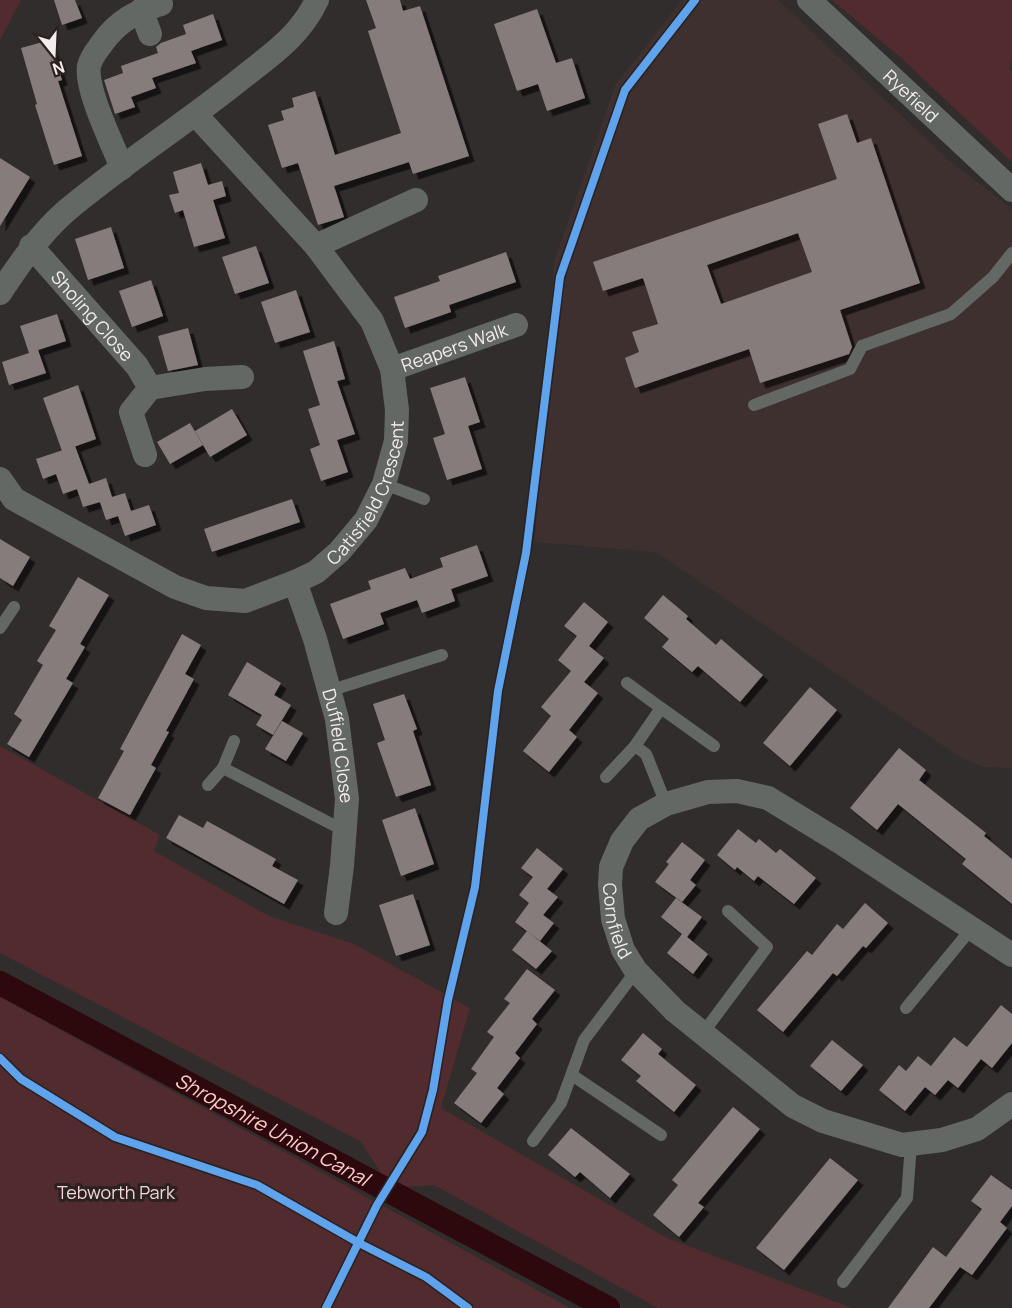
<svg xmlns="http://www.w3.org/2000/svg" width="1012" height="1308" viewBox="0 0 1012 1308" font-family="Manrope,sans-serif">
<defs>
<filter id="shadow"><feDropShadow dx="5.5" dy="5.5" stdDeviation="0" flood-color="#0009"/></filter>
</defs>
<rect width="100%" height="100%" fill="#322d2d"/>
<polygon fill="#3f3030" points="682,0 778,0 952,163 1012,209 1012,768 983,767 960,757 656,552 535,542 554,262 616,84"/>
<g fill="#512b2d">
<polygon points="0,0 21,0 0,40"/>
<polygon points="832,0 1012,0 1012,58 1010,69 1012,72 1012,162 899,56"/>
<polygon points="0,746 160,835 154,851 269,916 354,944 470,1008 441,1108 667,1238 852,1308 658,1308 434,1185 403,1187 383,1176 360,1141 0,953"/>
<polygon points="0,997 570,1308 0,1308"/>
</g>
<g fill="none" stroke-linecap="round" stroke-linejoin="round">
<path stroke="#2d080c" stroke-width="24" id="s1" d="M 0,983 L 608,1308"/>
</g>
<g fill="#877b7b" fill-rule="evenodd" filter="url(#shadow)">
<polygon points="54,0 75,0 82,18 62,25"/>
<polygon points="366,0 400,0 403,11 420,6 469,156 413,174 409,162 334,186 344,217 318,225 298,163 282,168 268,125 284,120 281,111 294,107 292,98 315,91 335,155 401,133 368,31 376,28"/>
<polygon points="537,9 556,63 572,58 585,98 547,111 538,84 517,91 494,24"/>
<polygon points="213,14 222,40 191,51 196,63 152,78 156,88 131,97 135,107 115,114 104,80 123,73 121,66 158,53 156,47 161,43 186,34 183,25"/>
<polygon points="50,40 62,80 58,81 82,156 54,165 35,105 37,104 21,48"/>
<path d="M 847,114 L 857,143 L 871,138 L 920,283 L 840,310 L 852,347 L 849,354 L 760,383 L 749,349 L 635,388 L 625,358 L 639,352 L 632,332 L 658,324 L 643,278 L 603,291 L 593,262 L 837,179 L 818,124 ZM 798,233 L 812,272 L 721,304 L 707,265 Z"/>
<polygon points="0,158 30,177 0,226"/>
<polygon points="201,163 208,185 222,181 226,196 213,200 225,238 194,247 183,210 175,213 169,195 179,193 173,172"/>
<polygon points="111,227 124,268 88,280 75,239"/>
<polygon points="256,246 269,283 235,294 222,257"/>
<polygon points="506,252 516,282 449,305 451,312 405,328 394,297 440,281 438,276"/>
<polygon points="151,280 163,316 132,327 119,291"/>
<polygon points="296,290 310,332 275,343 261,302"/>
<polygon points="57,314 66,341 38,350 46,373 9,385 2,362 29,353 20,326"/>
<polygon points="188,328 198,365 168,371 158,336"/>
<polygon points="334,341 345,379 337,381 355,434 337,440 348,472 321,481 310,449 320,445 308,409 320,405 303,351"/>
<polygon points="465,377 480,422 468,426 482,469 447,480 433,438 445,434 430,388"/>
<polygon points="78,385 96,439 62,451 43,398"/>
<polygon points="232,409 247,435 210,457 195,431"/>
<polygon points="190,423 203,445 170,464 157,442"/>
<polygon points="75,446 89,484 106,478 112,497 125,493 131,511 149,505 156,525 125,536 118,516 106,520 100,502 83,507 77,489 63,494 56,474 43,479 36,459"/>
<polygon points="292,499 300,522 212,552 204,529"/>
<polygon points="0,539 30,557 13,586 0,578"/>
<polygon points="477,545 488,576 451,589 455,601 422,613 417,600 380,613 384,624 343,639 330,604 371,589 368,581 405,568 410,579 443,567 440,558"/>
<polygon points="78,577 109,595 80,644 85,647 66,679 73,683 29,757 7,744 22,720 14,714 43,665 37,661 56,630 49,626"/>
<polygon points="663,595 688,616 686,619 716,645 721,639 763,675 740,702 698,666 692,672 662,647 669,639 644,618"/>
<polygon points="584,602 608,622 589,646 604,658 584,682 598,693 569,730 577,737 549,772 523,751 551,716 541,707 571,671 558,660 577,636 564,626"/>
<polygon points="182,634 201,645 185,674 194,679 166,731 169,732 151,765 156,768 130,815 98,798 124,751 120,749"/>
<polygon points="247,662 281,683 274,695 291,705 273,735 256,725 262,715 228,695"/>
<polygon points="810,687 837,710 790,766 763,743"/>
<polygon points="404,694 417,729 413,731 431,785 396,797 377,743 385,740 373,704"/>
<polygon points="282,721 303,733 286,761 265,749"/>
<polygon points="899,748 926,770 919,780 986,833 984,836 1012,859 1012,904 962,864 966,859 898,804 877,830 850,808"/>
<polygon points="415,808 434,864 401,876 382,820"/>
<polygon points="179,815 203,828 207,821 276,859 272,866 298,880 284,904 166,838"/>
<polygon points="738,829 756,843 759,839 776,853 780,849 816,878 794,904 758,876 754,881 737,867 735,870 717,855"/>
<polygon points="682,842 705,860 690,880 696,885 682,902 655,882 669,864 666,862"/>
<polygon points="537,848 563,869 547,889 558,897 543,915 554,923 540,941 515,922 529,903 519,895 533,877 521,868"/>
<polygon points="413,894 430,945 396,956 379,905"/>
<polygon points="676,898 702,917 687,937 708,954 693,974 667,953 682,934 661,917"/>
<polygon points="865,903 888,923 866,948 863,946 837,976 833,973 783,1032 757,1010 807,951 812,955 837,924 843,929"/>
<polygon points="527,931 552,951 536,969 512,950"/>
<polygon points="527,969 555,990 532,1019 537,1024 515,1053 520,1058 497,1088 504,1094 481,1123 454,1103 477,1073 471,1069 494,1037 487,1032 510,1003 504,999"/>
<polygon points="1001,1005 1012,1014 1012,1043 992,1068 981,1059 958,1088 948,1080 935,1095 925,1087 905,1111 879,1090 899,1065 906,1071 918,1056 931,1066 954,1037 967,1047"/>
<polygon points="643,1033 662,1049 658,1054 696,1085 674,1112 636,1081 641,1076 621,1060"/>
<polygon points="832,1040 863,1065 841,1091 810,1066"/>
<polygon points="733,1107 760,1129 698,1203 704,1207 679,1237 653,1215 678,1185 672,1180"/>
<polygon points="571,1128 630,1174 610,1198 580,1172 575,1177 548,1155"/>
<polygon points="830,1158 858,1180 784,1270 756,1248"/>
<polygon points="991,1175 1012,1190 1012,1206 1000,1222 1007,1228 972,1275 960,1267 929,1308 888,1308 933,1247 946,1257 982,1209 971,1201"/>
</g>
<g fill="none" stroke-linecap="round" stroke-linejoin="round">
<g stroke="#646865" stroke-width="12">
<polyline points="754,405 850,369 862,346 951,314 993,277 1012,253"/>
<polyline points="384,484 424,499"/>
<polyline points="0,628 14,607"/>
<polyline points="627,683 661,708"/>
<polyline points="329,691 442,655"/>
<polyline points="635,746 661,708 714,746"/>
<polyline points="223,768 345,831"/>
<polyline points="606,777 635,746 646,754 666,804"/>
<polyline points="208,785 223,768 234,741"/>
<polyline points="906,1008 972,928"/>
<polyline points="703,1033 767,947 728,911"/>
<polyline points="572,1075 661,1135"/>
<polyline points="533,1141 561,1103 584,1040 636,971"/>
<polyline points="843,1282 907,1198 911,1144"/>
</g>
<g stroke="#646865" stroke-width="24">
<path id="s2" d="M 809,0 L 1012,190"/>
<polyline points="141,10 150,34"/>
<path d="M 122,168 C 113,145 85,89 89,66 C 91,57 98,49 103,42 C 118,21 137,11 161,4"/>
<path id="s3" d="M 31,246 L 137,366 L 150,388"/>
<polyline points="316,246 416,200"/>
<path d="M 0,293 C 20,263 39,235 66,211 C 122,164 185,124 242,78 C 272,54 300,36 317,0"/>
<path id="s4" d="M 392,369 L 516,325"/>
<polyline points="145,455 131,412 150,388 205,379 242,377"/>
<path id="s5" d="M 0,479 L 14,499 L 175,587 L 206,598 L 245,601 L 295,582 L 316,572 L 339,552 L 366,520 L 384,484 L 396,441 L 397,410 L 392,369 L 372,321 L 316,246 L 196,115"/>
<path id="s6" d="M 295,582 L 315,639 L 337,719 L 347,799 L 342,866 L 336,913"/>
<path id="s7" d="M 1012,955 L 840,842 L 768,798 L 737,791 L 708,792 L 666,804 L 639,819 L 622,841 L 611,867 L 610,885 L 613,919 L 623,950 L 636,971 L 675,1011 L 793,1106 L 823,1121 L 902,1145 L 942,1140 L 977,1129 L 1012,1104"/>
</g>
<defs>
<g id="cycleway">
<polyline points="0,1058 21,1079 115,1137 257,1185 359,1243 426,1277 468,1308"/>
<polyline points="326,1308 377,1205 422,1132 433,1090 448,1000 475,887 498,691 526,553 560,277 625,90 695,0"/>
</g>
</defs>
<use href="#cycleway" stroke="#2a2121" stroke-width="11"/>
<use href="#cycleway" stroke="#60a3ed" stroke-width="8"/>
</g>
<g text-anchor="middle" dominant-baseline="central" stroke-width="6" stroke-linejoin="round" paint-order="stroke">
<g font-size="18" fill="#f3edec" stroke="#2a2121">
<text stroke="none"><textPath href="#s2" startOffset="140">Ryefield</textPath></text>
<text stroke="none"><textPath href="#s3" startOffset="93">Sholing Close</textPath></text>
<text stroke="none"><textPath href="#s4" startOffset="66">Reapers Walk</textPath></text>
<text stroke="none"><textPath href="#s5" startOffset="454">Catisfield Crescent</textPath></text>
<text stroke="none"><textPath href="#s6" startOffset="170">Duffield Close</textPath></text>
<text stroke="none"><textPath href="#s7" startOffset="536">Cornfield</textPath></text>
</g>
<g font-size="18" fill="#f6d4d3" stroke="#2a2121">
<text x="116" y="1192">Tebworth Park</text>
</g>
<g font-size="20" font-style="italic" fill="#fdcbcb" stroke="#2a2121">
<text stroke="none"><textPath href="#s1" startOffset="309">Shropshire Union Canal</textPath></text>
</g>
</g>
<g transform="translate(54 54) rotate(162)" stroke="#2a2121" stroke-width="4.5" paint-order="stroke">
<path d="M0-4.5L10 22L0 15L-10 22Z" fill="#f3edec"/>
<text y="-9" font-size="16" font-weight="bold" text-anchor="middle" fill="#f3edec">N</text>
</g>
</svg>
